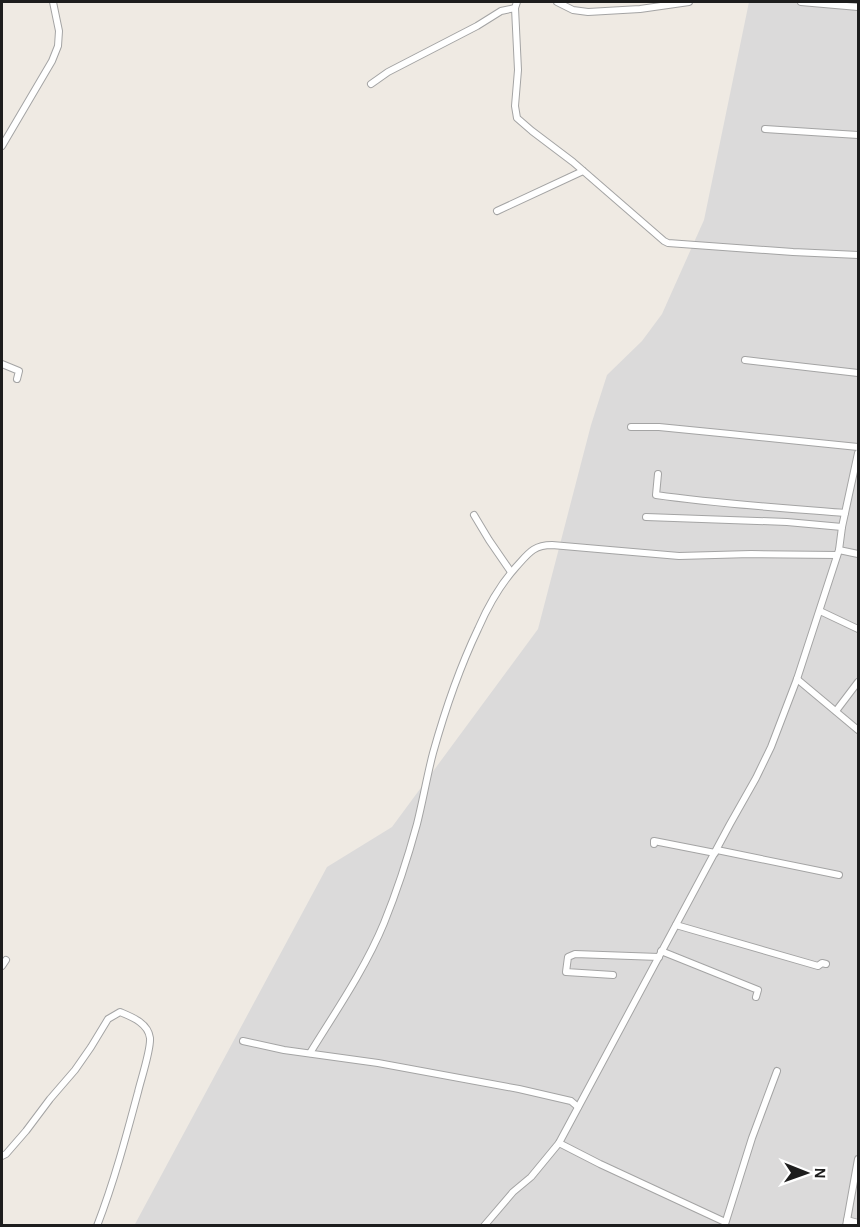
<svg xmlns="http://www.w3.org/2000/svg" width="860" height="1227" viewBox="0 0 860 1227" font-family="'Alegreya Sans',sans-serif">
<rect width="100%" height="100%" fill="#efeae3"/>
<polygon fill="#dbdada" points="749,2 858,2 858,1225 134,1226 327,867 392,827 538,629 591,425 607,375 642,341 662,314 704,220"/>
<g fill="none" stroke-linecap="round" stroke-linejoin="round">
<defs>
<g id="minor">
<polyline points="517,2 515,8 518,70 515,106 517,118 532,131 573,162 664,241 668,243 793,252 858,255"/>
<polyline points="557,2 573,10 588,12 640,9 689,2"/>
<polyline points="801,2 858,7"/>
<polyline points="371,84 388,72 477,26 501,11 515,8"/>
<polyline points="765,129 858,135"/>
<polyline points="2,146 52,61 58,46 59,31 53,2"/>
<polyline points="497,211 583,171"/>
<polyline points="745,360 858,373"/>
<polyline points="2,364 19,371 17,379"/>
<polyline points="631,427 659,427 730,434 858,447"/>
<path d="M 658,474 L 656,495 C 719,504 782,508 845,513"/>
<polyline points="474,515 489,540 511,572"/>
<polyline points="646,517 787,522 842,527"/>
<polyline points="839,550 858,554"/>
<polyline points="820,611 858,629"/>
<polyline points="797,679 858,730"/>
<polyline points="836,711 858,682"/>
<polyline points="654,844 654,841 715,853"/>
<polyline points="717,850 839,875"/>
<polyline points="676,925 818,966 822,963 826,964"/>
<polyline points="661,951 758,990 756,997"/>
<polyline points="2,966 6,960"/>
<polyline points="613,975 566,972 568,957 575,954 659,957"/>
<polyline points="243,1041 284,1050 378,1063 519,1089 571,1101 578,1107"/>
<path d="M 310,1053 C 336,1011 365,969 384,923 C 397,891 408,857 417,824 C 423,800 427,776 433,753 C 445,710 459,669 478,629 C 488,606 499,586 516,567 C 528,554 533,545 552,545 L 679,556 L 751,554 L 837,555"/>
<polyline points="559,1143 600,1164 725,1222"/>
<path d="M 2,1156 L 6,1154 L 26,1131 L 50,1099 L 75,1070 L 91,1047 L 108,1019 L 120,1012 C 132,1017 148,1023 150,1038 C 151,1050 141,1079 138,1092 C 126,1137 114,1182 97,1226"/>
<polyline points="847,1220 858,1223"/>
<polyline points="725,1224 752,1138 777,1071"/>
<polyline points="484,1226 513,1192 531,1177 559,1143 730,824 756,778 771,747 797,679 839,550 842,527 858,453"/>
<polyline points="846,1226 858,1159"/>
</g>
</defs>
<use href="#minor" stroke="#a4a4a4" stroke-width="8"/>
<use href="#minor" stroke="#fff" stroke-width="6"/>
</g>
<rect width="860" height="1227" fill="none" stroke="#1d1d1d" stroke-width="6"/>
<g transform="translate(806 1173) rotate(91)" stroke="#ffffff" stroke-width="4.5" paint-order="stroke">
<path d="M0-4.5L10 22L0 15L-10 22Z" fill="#1d1d1d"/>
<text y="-9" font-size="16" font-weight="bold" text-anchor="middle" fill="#1d1d1d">N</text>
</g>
</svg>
